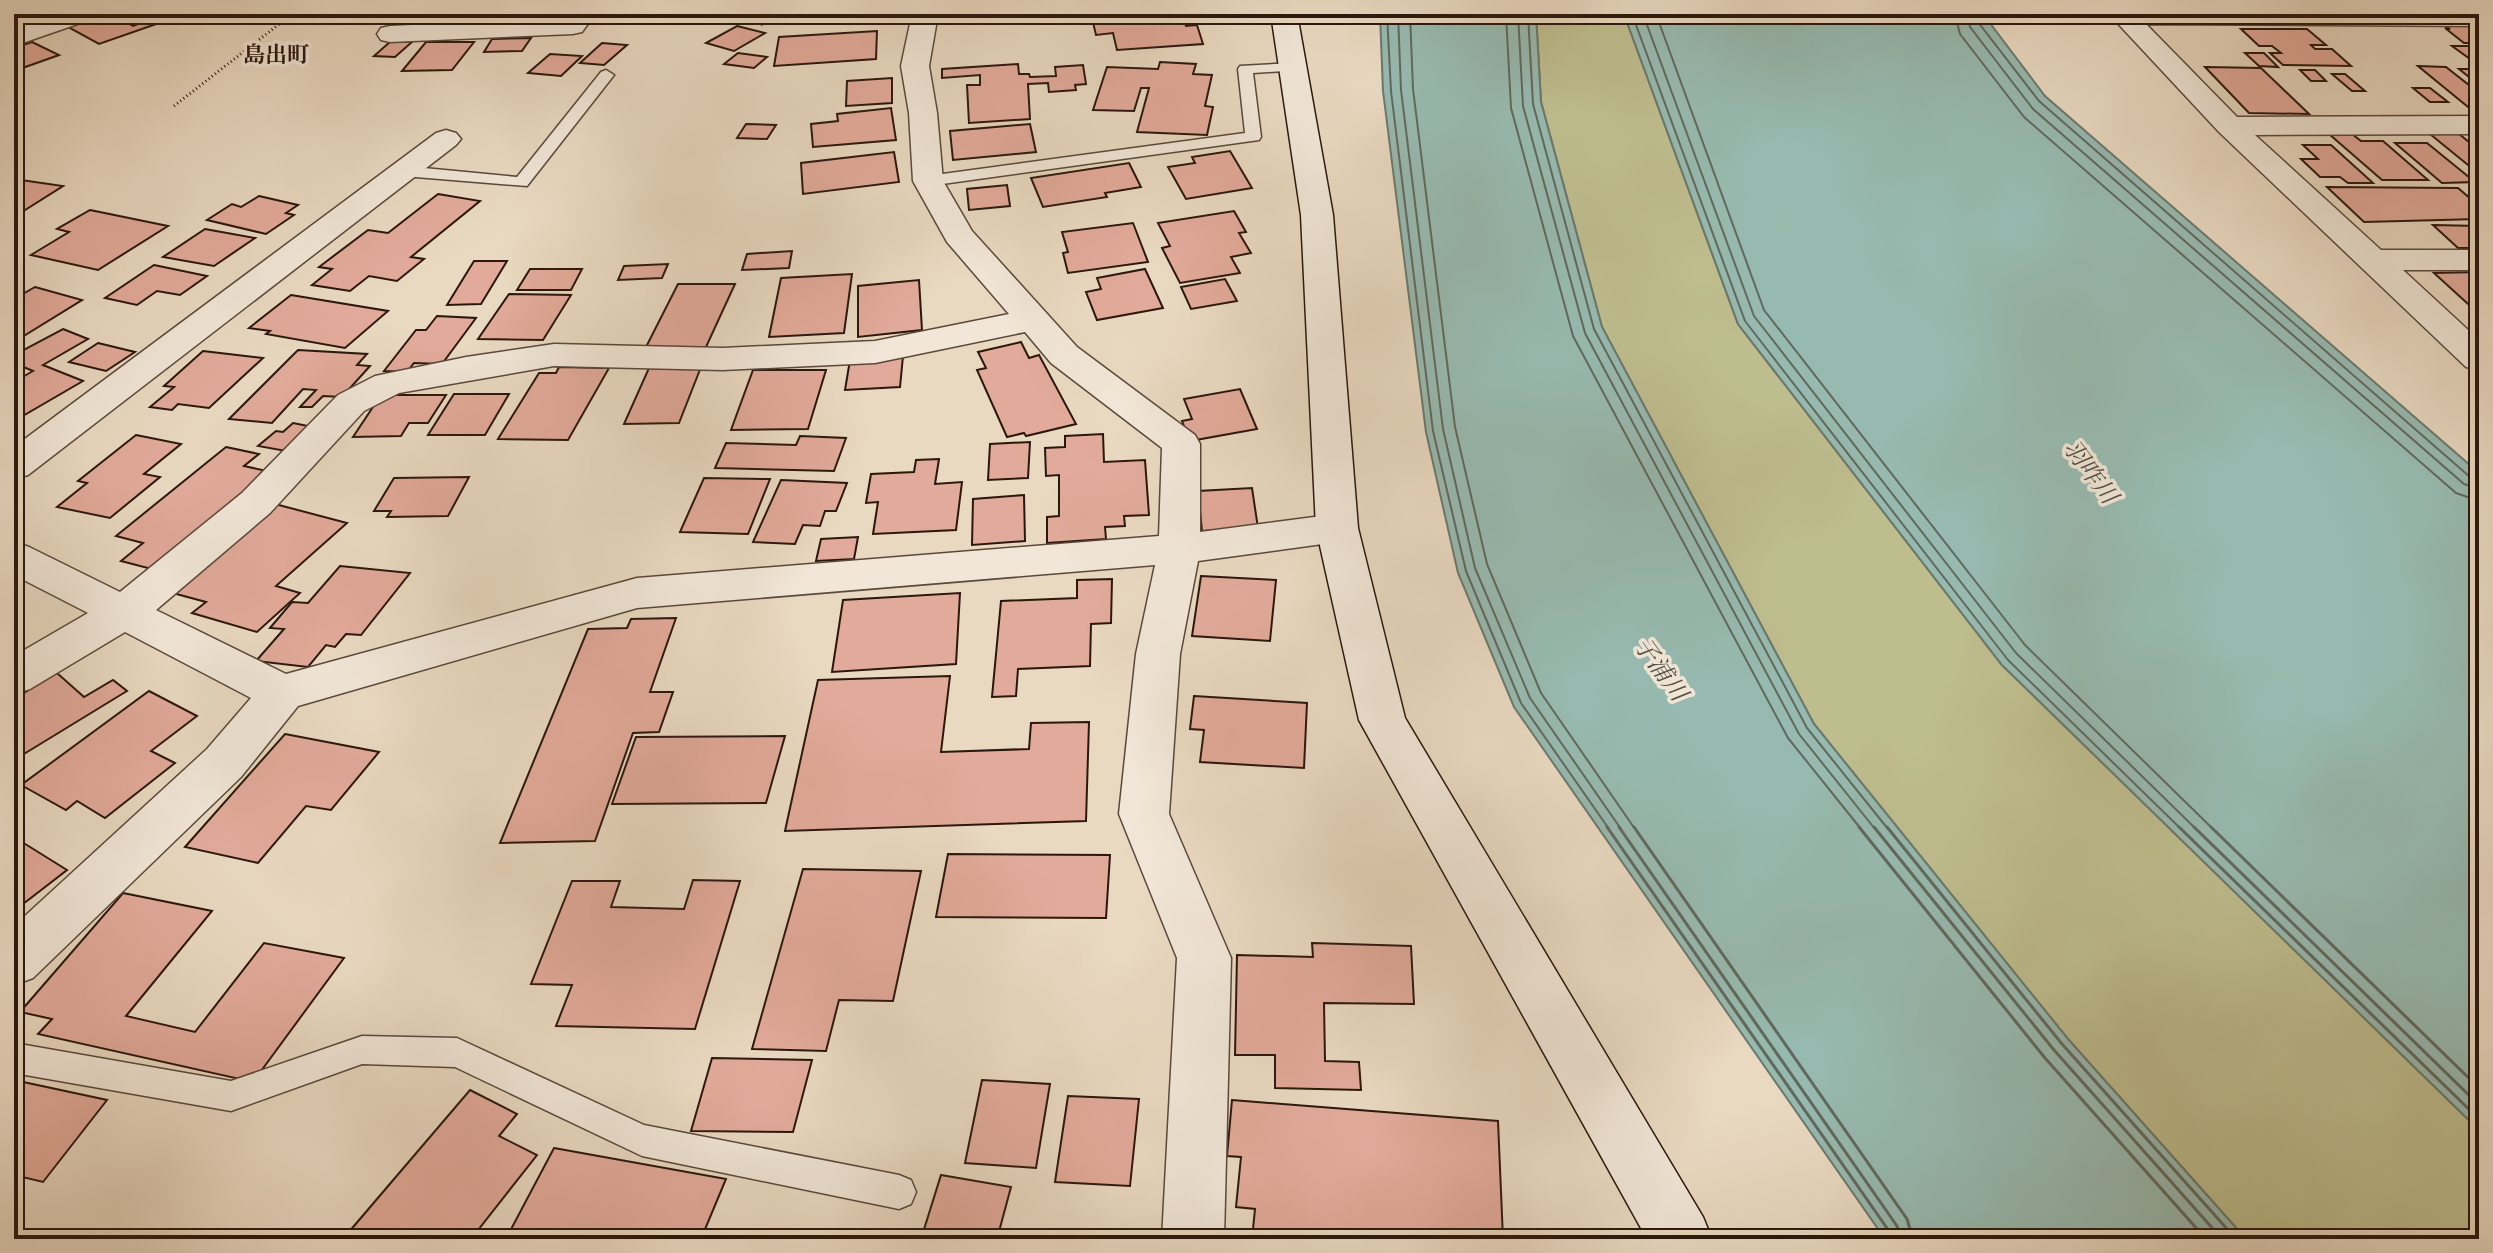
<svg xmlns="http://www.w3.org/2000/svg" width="2493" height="1253" viewBox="0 0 2493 1253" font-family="Vollkorn,'Noto Serif JP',serif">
<rect width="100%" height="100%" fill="#e9d9c1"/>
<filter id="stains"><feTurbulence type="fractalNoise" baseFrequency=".0025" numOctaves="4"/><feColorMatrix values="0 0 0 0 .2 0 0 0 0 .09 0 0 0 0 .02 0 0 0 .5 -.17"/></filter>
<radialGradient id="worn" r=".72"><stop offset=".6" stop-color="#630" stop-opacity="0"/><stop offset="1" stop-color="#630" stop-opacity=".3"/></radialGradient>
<polygon fill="#bebd8e" stroke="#746a4e" stroke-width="2" points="1536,14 1624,14 1738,324 2002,665 2479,1130 2479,1239 2246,1239 2068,1039 1814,724 1602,327 1541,102"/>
<g fill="#97bab0" stroke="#6c796f" stroke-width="2">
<polygon points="1380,14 1536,14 1541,102 1602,327 1814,724 2068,1039 2246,1239 1885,1239 1514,707 1458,573 1426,432 1383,91"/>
<polygon points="1624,14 1983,14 2045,96 2479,473 2479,1130 2002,665 1738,324"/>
</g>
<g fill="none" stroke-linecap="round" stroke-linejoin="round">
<g stroke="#61685f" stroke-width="2">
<polyline points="1387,14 1391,91 1433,431 1466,571 1521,703 1609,829"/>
<polyline points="1398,14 1401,90 1443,429 1475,568 1530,698 1621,829"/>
<polyline points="1410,14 1413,89 1455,427 1487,564 1541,693 1635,829"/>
<polyline points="1506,14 1511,108 1573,336 1788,738 1861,829"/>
<polyline points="1518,14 1523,106 1585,333 1799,734 1875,829"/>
<polyline points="1528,14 1533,104 1594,329 1807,728 1888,829"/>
<polyline points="1632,14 1745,321 2008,660 2181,829"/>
<polyline points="1643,14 1754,316 2016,653 2196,829"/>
<polyline points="1656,14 1764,310 2025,645 2213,829"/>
<polyline points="1955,14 1960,34 2024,117 2456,493 2479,501"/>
<polyline points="1967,14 1970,27 2033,109 2464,484 2479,489"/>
<polyline points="1977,14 1978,22 2039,101 2470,477 2479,479"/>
</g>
<g stroke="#61685f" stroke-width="3">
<polyline points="1607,827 1889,1231 1891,1239"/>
<polyline points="1619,827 1897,1226 1901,1239"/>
<polyline points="1634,827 1907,1219 1913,1239"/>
<polyline points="1859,827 2045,1058 2206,1239"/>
<polyline points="1874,827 2054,1050 2222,1239"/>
<polyline points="1887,827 2062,1044 2236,1239"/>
<polyline points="2179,827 2479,1119"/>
<polyline points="2194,827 2479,1105"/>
<polyline points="2211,827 2479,1088"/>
</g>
</g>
<g fill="#e2aa9a" stroke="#2b170e" stroke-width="2">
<polygon points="107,14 133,14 119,18 133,26 154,18 162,22 99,44 68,27"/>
<polygon points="1091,14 1182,14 1186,26 1197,25 1203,44 1117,50 1113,33 1096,35"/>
<polygon points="2441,22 2479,22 2479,43 2464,43 2445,28 2450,29"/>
<polygon points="737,26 765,33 734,51 706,43"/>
<polygon points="2241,29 2307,29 2326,45 2311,45 2315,49 2332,49 2351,66 2283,65 2270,53 2281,53 2272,46 2259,46"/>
<polygon points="877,31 876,59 774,66 779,37"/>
<polygon points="531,38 522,51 484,52 492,39"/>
<polygon points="391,41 412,42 395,57 374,56"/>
<polygon points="32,42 59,55 14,71 14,48"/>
<polygon points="426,42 474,42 452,70 402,71"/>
<polygon points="602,43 627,45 604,65 580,63"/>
<polygon points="2452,46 2479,46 2479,64 2477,64"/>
<polygon points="738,53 767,57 754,68 724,64"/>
<polygon points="2245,53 2264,53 2278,67 2259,66"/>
<polygon points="550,54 582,56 561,76 528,73"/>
<polygon points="1160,62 1196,64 1193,74 1212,75 1205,106 1213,107 1207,135 1137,132 1149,88 1141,88 1134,111 1093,110 1107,67 1158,69"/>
<polygon points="1018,64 1019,74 1029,74 1030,77 1056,76 1055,67 1083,65 1086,84 1075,85 1076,90 1049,92 1048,83 1028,84 1030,119 969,123 967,85 980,85 980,75 942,78 942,69"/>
<polygon points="2418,66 2446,67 2479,93 2479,116"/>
<polygon points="2205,67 2261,68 2309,114 2249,113"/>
<polygon points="2459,69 2479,69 2479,85"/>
<polygon points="2300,70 2315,70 2326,81 2311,81"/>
<polygon points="2332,74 2345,74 2365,91 2352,91"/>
<polygon points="892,78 892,103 846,106 847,81"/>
<polygon points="2413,88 2430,88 2448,102 2430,102"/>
<polygon points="891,108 896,140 813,147 811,124 838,121 837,114"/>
<polygon points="746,124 776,125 767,139 737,138"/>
<polygon points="1030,124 1036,152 953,160 950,131"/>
<polygon points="2329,134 2352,134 2361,141 2383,141 2428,180 2382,180"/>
<polygon points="2430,134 2459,134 2479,150 2479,174"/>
<polygon points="2395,143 2427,143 2475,182 2442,183"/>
<polygon points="2303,145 2331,145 2373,183 2348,183 2340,177 2320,177 2301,159 2318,159"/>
<polygon points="1230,151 1252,188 1186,199 1168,167 1195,163 1192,157"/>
<polygon points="894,152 899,182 803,194 801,163"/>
<polygon points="1129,163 1141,187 1105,193 1107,197 1043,207 1031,178"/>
<polygon points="14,179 63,186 14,217"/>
<polygon points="1007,185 1010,206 969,210 967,189"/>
<polygon points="2327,187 2458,188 2479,206 2479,219 2364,222"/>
<polygon points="438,194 480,201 411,257 424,259 397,281 369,276 350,291 312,285 332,269 319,267 368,230 388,233"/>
<polygon points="259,196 298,205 286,213 294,215 266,234 207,220 232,204 241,207"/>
<polygon points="90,210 168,226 98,270 31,255 69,232 57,229"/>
<polygon points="1234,211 1246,232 1239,233 1251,253 1231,257 1240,273 1180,283 1162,248 1170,246 1158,223"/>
<polygon points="1133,223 1148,262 1068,273 1063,253 1068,252 1062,232"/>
<polygon points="2433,225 2479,226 2479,248 2458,248"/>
<polygon points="205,229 255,238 214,266 163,257"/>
<polygon points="792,251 789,268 742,270 747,254"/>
<polygon points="474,261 507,261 481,304 447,305"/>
<polygon points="668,264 662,278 618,280 624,266"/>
<polygon points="154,265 207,276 180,295 157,291 137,305 105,298"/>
<polygon points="530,269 582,269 571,290 517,290"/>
<polygon points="1145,269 1163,308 1097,320 1086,292 1101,289 1097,278"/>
<polygon points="2479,272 2479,314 2434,273"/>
<polygon points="852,274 844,333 769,337 781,278"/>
<polygon points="1225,279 1237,301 1191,309 1181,287"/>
<polygon points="919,280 922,330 858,337 858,286"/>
<polygon points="678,284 735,284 706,347 646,347"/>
<polygon points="35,287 82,300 14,342 14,299"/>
<polygon points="509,294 571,295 543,340 478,339"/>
<polygon points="291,295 388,311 345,348 266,334 270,331 249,328"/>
<polygon points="437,316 476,318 442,364 414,363 407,372 384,371 416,330 426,330"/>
<polygon points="63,329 88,339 43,365 83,381 14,421 14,382 33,371 14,363 14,355"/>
<polygon points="1021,342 1029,358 1039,355 1076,424 1026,436 1024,433 1007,437 977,370 986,368 978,352"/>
<polygon points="98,343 135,352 106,371 69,362"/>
<polygon points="298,350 367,354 357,365 370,366 342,397 323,396 312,407 300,407 316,390 303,389 272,423 229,419"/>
<polygon points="203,351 263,358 209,408 178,404 172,410 150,407 174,387 164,386"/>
<polygon points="903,356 900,387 845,390 850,360"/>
<polygon points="559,367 609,368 568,440 498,439 539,373 556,373"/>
<polygon points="701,367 679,423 624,424 649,368"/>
<polygon points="753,370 826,370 808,429 731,430"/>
<polygon points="1240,389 1257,429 1190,441 1182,421 1192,419 1184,399"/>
<polygon points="454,394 509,394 485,435 428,435"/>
<polygon points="381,395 446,395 428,423 409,423 401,436 353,437"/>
<polygon points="293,423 313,427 286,451 258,446 276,431 283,432"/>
<polygon points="1103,434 1104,462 1145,460 1149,515 1124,516 1125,526 1105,527 1106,539 1047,543 1047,517 1059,516 1059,475 1046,476 1045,448 1065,447 1065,436"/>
<polygon points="136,435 181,444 144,474 160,477 110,518 57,507 87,483 78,481"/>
<polygon points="800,436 846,438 834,471 715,468 726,443 796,445"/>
<polygon points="1030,442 1028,478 988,480 990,444"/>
<polygon points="226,447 259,454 244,466 267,471 163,572 121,561 143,543 116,536"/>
<polygon points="939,459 935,484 962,482 956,530 873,534 878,502 866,503 871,474 914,472 916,460"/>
<polygon points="469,477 448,516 387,517 391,511 374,511 394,478"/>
<polygon points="704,478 770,479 748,534 680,532"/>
<polygon points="781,480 847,483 836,511 825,511 820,526 803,525 795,544 753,542"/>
<polygon points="1252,488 1258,528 1202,531 1198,491"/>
<polygon points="1024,495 1025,541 972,545 973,499"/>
<polygon points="275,504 347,523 276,586 300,593 257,632 192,613 206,602 169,592"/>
<polygon points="858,537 854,559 816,561 821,539"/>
<polygon points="340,566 410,573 361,635 346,634 335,647 326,645 308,667 256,661 284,629 270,628 292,602 308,603"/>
<polygon points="1201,576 1276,580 1270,641 1192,636"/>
<polygon points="1112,579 1111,623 1091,624 1090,666 1018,669 1016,696 992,697 1001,601 1077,598 1077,580"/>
<polygon points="960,593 956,664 832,672 843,600"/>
<polygon points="676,618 650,692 673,692 659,732 633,733 595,841 500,843 588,629 627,628 631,619"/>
<polygon points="57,673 84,697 113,680 127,691 14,760 14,699"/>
<polygon points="950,676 941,752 1029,749 1031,723 1089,722 1086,821 785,831 818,680"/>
<polygon points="149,691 197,716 151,751 175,763 105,818 77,801 66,810 21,785"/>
<polygon points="1194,696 1307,703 1304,768 1200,762 1204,730 1190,729"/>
<polygon points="285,734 379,752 331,810 306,806 258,863 185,847"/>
<polygon points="785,736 766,803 612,804 636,737"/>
<polygon points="14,837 67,870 14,911"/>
<polygon points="948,854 1110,855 1106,918 936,917"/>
<polygon points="803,869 921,871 893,1001 839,1000 826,1051 752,1049"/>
<polygon points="693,880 740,881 695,1029 556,1026 572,985 531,984 572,881 620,881 611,907 684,909"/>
<polygon points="123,893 212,911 126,1016 195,1032 264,943 344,958 253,1082 38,1034 52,1019 20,1012"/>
<polygon points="1312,943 1411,946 1414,1004 1324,1003 1325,1061 1359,1062 1361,1090 1275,1088 1275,1055 1235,1055 1237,955 1313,957"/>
<polygon points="712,1058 812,1060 793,1132 691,1131"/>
<polygon points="14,1080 107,1100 43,1182 14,1175"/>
<polygon points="982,1080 1050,1084 1036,1168 965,1163"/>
<polygon points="470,1090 517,1114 499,1136 537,1155 471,1239 355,1239 357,1237 348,1233"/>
<polygon points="1068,1096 1139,1099 1130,1186 1055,1182"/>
<polygon points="1232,1100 1498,1121 1503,1239 1252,1239 1255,1209 1236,1207 1241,1157 1227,1156"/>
<polygon points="554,1148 726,1179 701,1239 543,1239 509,1233"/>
<polygon points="941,1175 1011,1187 997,1239 921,1239"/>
</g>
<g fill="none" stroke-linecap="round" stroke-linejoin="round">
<defs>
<g id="lane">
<polygon points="1294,63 1301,67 1299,70 1253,73 1261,137 1259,140 928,186 920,181 928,176 1245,133 1238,69 1240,66"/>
<polygon points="606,70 614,75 527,186 403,176 395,171 403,166 517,177 601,72"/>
<polygon points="362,1036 457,1038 644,1125 899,1175 911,1180 916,1192 911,1204 899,1209 642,1156 455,1067 362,1064 231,1111 14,1073 14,1043 231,1081"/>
</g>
<g id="street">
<polygon points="58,14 96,14 92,19 14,46 14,29"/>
<polygon points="569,14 595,14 582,32 573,34 390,42 381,40 377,34 381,28 390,26 565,18"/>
<path d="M 912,14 L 938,14 L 929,66 L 937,113 L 943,181 L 972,231 L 1077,347 L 1195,435 L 1200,444 L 1200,532 L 1337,514 L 1352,518 L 1358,528 L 1352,538 L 1337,542 L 1198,561 L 1180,654 L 1169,814 L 1231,958 L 1224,1239 L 1162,1239 L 1177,958 L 1119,814 L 1136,654 L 1155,565 L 637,608 L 298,706 L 241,777 L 33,978 L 14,985 L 14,926 L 207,749 L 251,698 L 125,632 L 30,689 L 14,694 L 14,656 L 88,613 L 14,575 L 14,542 L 29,547 L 120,592 L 242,493 L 338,395 L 375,376 L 466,357 L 554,344 L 723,348 L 875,341 L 1009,314 L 947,242 L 913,181 L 909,113 L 901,66 ZM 1025,332 L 1051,363 L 1162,448 L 1159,536 L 637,578 L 286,674 L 156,610 L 270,513 L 364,411 L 399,393 L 554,366 L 723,370 L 875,363 Z"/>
<polygon points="2109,14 2479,14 2479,26 2146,24 2237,117 2479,116 2479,134 2255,135 2381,250 2479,250 2479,270 2403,270 2479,340 2479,370 2466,367 2219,132"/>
<polygon points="446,130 456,133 461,139 456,145 28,475 14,479 14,447 436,133"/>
</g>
<polygon id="secondary" points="1271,14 1297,14 1333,215 1358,528 1405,718 1703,1217 1712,1239 1647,1239 1359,720 1316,528 1301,215"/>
</defs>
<use href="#lane" stroke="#5a483b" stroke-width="3"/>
<use href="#street" stroke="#5a483b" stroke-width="3"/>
<use href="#secondary" stroke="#2b170e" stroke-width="3"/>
<g stroke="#2b170e" stroke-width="3" stroke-dasharray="1 3" stroke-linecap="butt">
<polyline points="761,25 783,14"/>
<polyline points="174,106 292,14"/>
</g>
<use href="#lane" fill="#f1e6d7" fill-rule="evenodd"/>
<use href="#street" fill="#f1e6d7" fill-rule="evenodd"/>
<use href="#secondary" fill="#f1e6d7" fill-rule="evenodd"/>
</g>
<g text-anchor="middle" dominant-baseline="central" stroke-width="7" stroke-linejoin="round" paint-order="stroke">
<g font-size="22" font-weight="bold" fill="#2b170e" stroke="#f1e6d7">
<text x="276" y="56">島出町</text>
</g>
<g font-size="24" font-style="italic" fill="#515047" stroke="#f1e6d7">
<text transform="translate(2089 473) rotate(53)">羽咋川</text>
<text transform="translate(1659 670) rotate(54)">子浦川</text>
</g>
</g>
<rect width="2493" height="1253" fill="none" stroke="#e9d9c1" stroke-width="48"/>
<rect x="16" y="16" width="2461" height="1221" fill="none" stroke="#2b170e" stroke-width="4"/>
<rect x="24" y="24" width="2445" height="1205" fill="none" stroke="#2b170e" stroke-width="2"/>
<rect width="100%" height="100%" filter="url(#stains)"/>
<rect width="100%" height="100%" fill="url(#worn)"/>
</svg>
